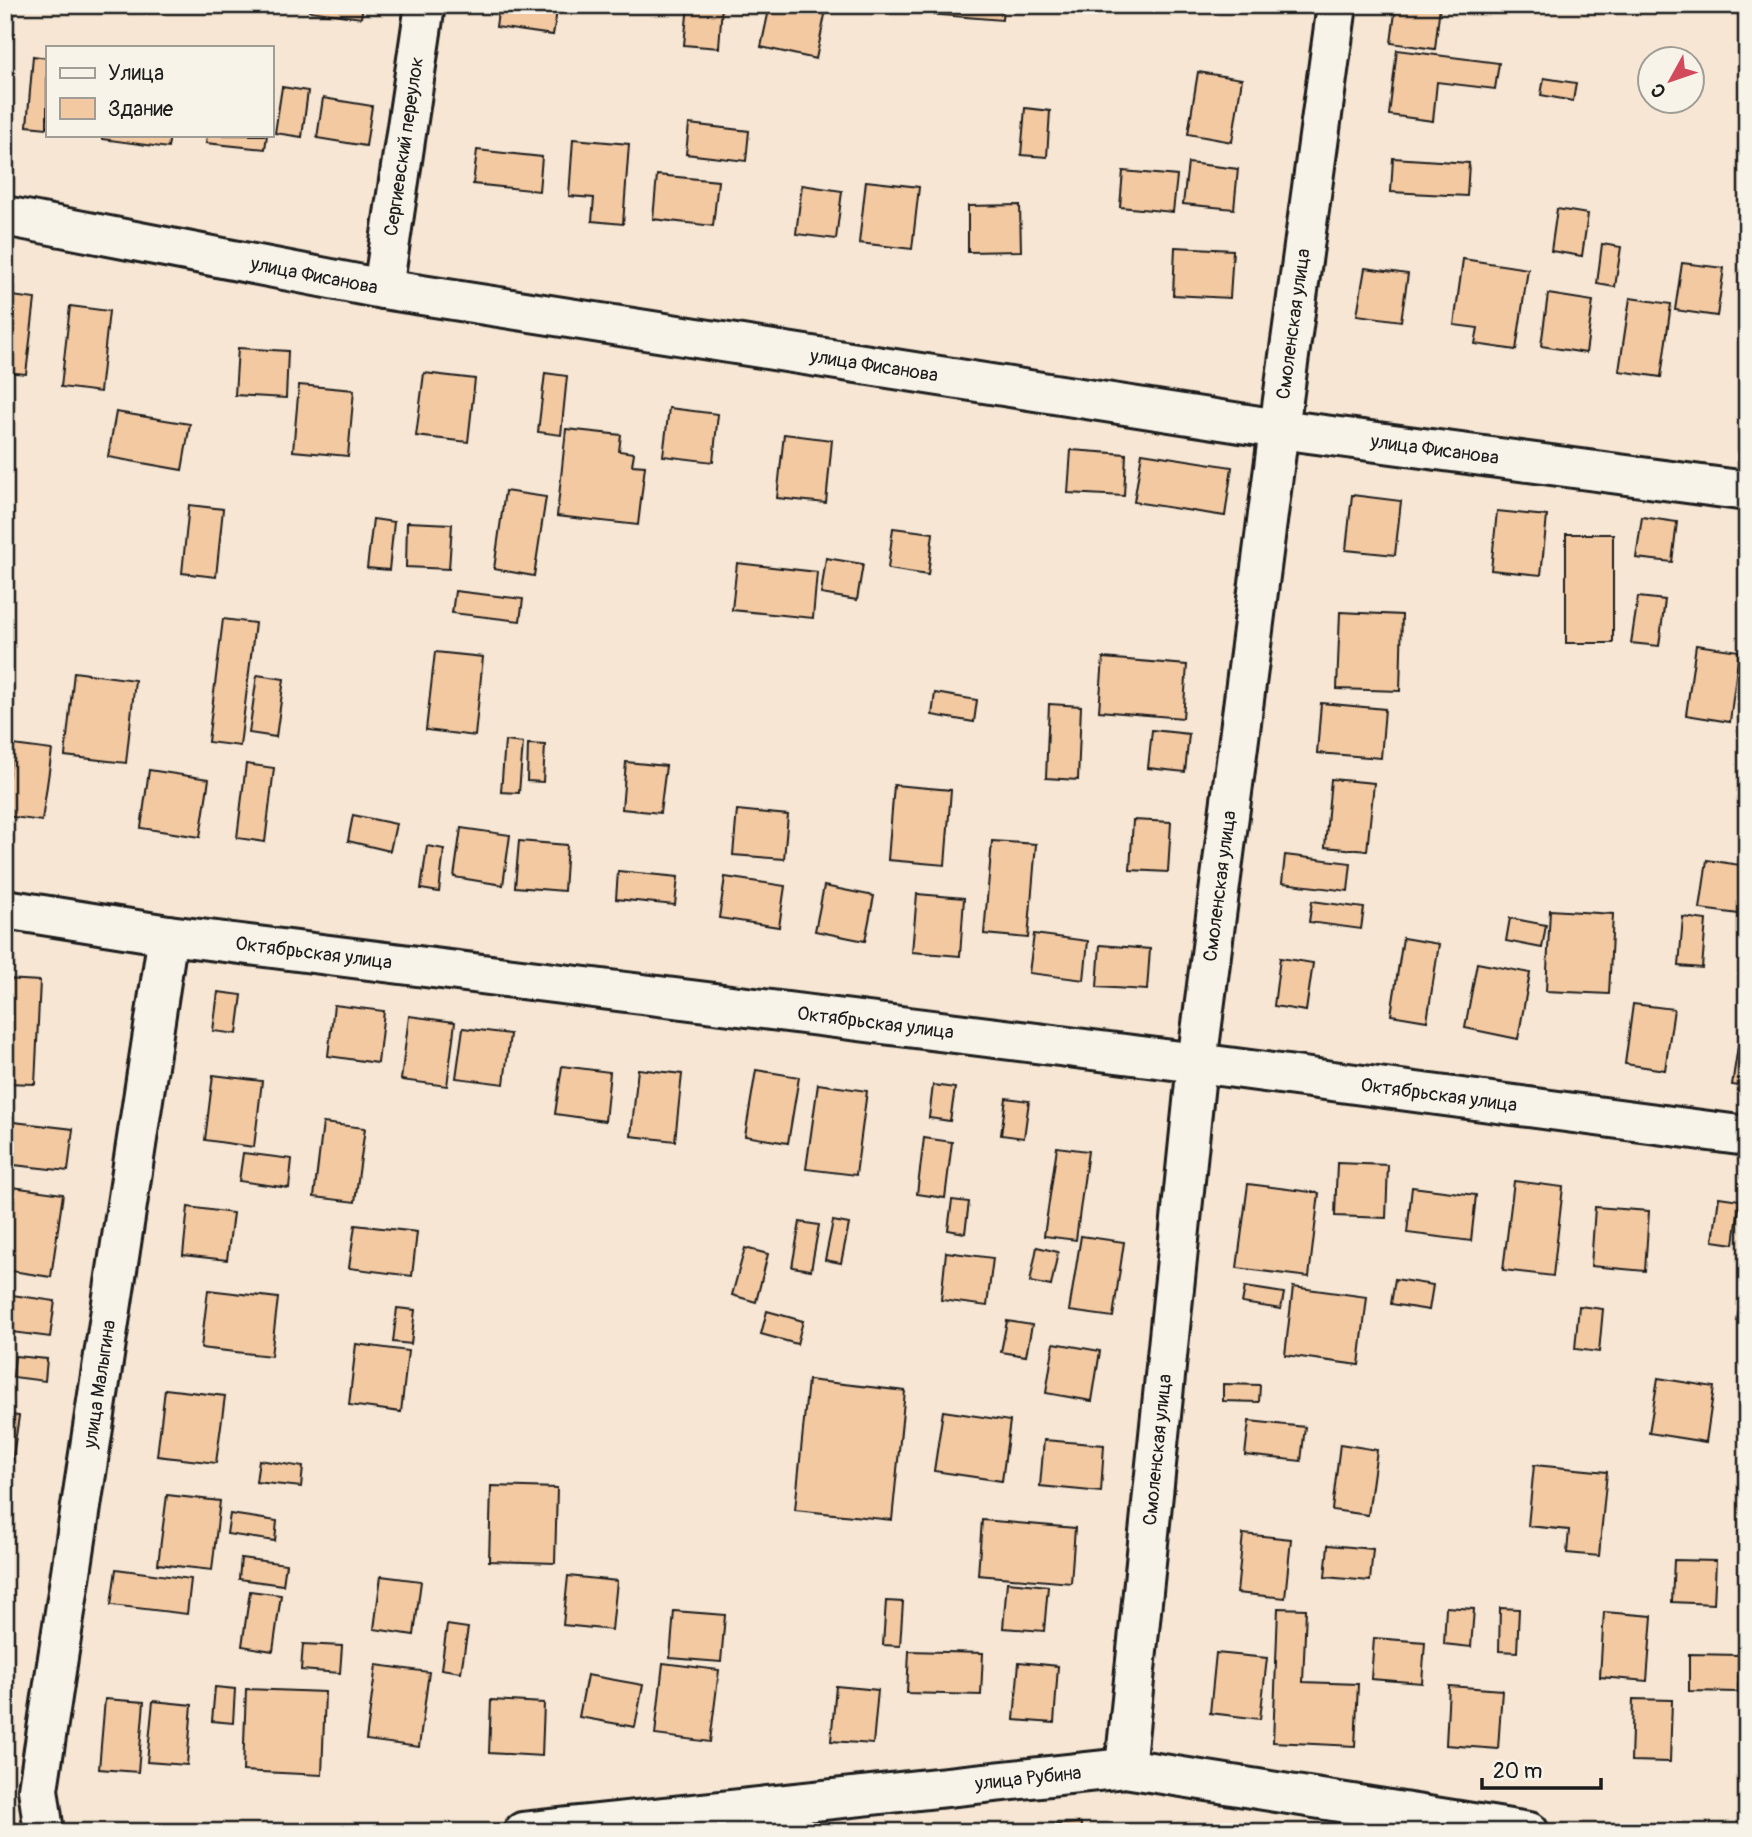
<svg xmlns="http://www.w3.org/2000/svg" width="1752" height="1837" viewBox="0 0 1752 1837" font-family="Pangolin,sans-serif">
<rect width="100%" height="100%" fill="#f6e6d3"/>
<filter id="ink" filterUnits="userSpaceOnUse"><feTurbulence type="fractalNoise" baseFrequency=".0143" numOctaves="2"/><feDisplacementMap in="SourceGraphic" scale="14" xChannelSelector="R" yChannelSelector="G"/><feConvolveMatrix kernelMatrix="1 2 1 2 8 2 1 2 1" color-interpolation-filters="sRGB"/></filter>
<g filter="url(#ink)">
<g fill="#f3c9a2" stroke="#1c1c1c" stroke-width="2">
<polygon points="310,5 363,5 361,18 309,11"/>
<polygon points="499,5 558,5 553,35 496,27"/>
<polygon points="688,5 722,5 719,48 684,45"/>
<polygon points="770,5 827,5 816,59 761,47"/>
<polygon points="881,5 1003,5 1002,20 880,10"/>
<polygon points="1396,5 1440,5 1435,49 1391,43"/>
<polygon points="1397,50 1499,63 1495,89 1437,82 1433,121 1389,115"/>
<polygon points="33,56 47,58 47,128 27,126"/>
<polygon points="1198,72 1242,79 1232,142 1188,134"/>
<polygon points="1544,78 1576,83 1573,101 1541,95"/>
<polygon points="282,87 308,91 302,137 275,133"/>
<polygon points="323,98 372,106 366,146 317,138"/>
<polygon points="1025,108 1050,111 1047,157 1021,155"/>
<polygon points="689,124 749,131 746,161 686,154"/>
<polygon points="102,135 170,135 168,148 102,139"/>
<polygon points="207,135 267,135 265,149 206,143"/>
<polygon points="573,139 629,144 623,224 592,221 594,198 569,196"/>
<polygon points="477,150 542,157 539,191 473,184"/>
<polygon points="1393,158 1469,163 1467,196 1391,192"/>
<polygon points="1188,163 1238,169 1234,209 1183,204"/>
<polygon points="1123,171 1177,176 1173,212 1120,207"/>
<polygon points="657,175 718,181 713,226 653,219"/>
<polygon points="866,181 919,187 912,249 859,243"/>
<polygon points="802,185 842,191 836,239 796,234"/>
<polygon points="1020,205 1021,251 968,252 968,206"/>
<polygon points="1557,209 1588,214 1582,256 1551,251"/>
<polygon points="1602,244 1621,247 1615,287 1597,284"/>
<polygon points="1175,247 1233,250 1230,298 1173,295"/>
<polygon points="1463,259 1528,269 1516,350 1475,344 1478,328 1454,325"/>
<polygon points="1682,263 1724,268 1717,316 1675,310"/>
<polygon points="1365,268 1408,274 1401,321 1357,315"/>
<polygon points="1548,294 1593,301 1586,353 1541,346"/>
<polygon points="5,295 35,299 26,374 5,372"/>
<polygon points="1630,298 1671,304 1661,377 1619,371"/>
<polygon points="70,306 109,311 100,392 61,387"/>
<polygon points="238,348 288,351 286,398 235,395"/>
<polygon points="424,373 475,379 468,442 416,436"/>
<polygon points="545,373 567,376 561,435 538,432"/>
<polygon points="299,385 354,390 348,456 293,451"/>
<polygon points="669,408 718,414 713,462 663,456"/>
<polygon points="116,412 190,424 182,470 108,457"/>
<polygon points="566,429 621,435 619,451 634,453 632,465 645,466 638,525 557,516"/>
<polygon points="784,434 832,440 826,503 777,498"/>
<polygon points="1071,450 1126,454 1124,496 1068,493"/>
<polygon points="1142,453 1232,467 1225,516 1134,502"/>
<polygon points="505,491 546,497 534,576 494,569"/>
<polygon points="1352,495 1401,501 1395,555 1346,550"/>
<polygon points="189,505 223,509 216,577 182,573"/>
<polygon points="1497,511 1547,516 1541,575 1491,570"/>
<polygon points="1642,517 1677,522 1672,562 1636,558"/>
<polygon points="373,519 394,522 389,570 367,568"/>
<polygon points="407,522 452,524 449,569 406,567"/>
<polygon points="893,528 933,533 928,575 888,569"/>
<rect x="1566" y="534" width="47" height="109"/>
<polygon points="826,558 863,564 857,600 821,594"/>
<polygon points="737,563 817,572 813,618 732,610"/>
<polygon points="455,591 523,599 520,621 452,613"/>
<polygon points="1638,597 1665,600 1659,646 1631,643"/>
<polygon points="1747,601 1747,639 1742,638"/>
<polygon points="1340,612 1402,615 1400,691 1337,689"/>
<polygon points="223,619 255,623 240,746 208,742"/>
<polygon points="1696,645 1739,651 1730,722 1686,715"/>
<polygon points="435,652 483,657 475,736 426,730"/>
<polygon points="1103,658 1187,665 1183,718 1099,711"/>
<polygon points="74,672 135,680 126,763 65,756"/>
<polygon points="257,675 284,679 276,737 249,733"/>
<polygon points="935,693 977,700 974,722 932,715"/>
<polygon points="1321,703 1385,709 1381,758 1317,753"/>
<polygon points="1049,704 1081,706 1078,780 1046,778"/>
<polygon points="1152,730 1189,734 1185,772 1148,768"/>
<polygon points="505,741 523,743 519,793 501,792"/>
<polygon points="528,744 545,745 543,782 527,781"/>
<polygon points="13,745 52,750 42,821 5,816 5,798"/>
<polygon points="626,762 666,766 660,813 622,809"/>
<polygon points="246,764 274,768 265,842 237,838"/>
<polygon points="149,770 209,779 200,837 141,828"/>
<polygon points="1331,779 1374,783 1367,851 1325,847"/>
<polygon points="894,785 951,790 945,865 888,860"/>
<polygon points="737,810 788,815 784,859 733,855"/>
<polygon points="353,815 396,824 390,851 348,841"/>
<polygon points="1133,820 1171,822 1168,872 1130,870"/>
<polygon points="461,828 510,835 503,885 454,877"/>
<polygon points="519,841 567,845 564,891 515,887"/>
<polygon points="992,841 1036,844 1028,938 984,934"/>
<polygon points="427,846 444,849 439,892 421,889"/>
<polygon points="1285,855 1351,863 1348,891 1282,883"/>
<polygon points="1707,860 1747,866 1747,915 1700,909"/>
<polygon points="618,871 678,877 675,905 616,899"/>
<polygon points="725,877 785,886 779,927 719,918"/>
<polygon points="824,886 874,896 865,941 815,931"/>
<polygon points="917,894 964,898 960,956 912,952"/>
<polygon points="1312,901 1364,908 1361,929 1309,922"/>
<polygon points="1550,910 1613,914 1609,994 1546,991"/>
<polygon points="1683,917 1706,920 1702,968 1679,966"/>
<polygon points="1510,918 1546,925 1542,948 1506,941"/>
<polygon points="1034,934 1088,941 1084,980 1029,973"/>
<polygon points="1403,938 1439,944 1427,1021 1391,1015"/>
<polygon points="1100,945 1150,949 1147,990 1097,987"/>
<polygon points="1280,958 1313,963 1306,1011 1274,1006"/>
<polygon points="1477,963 1530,973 1518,1039 1465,1028"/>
<polygon points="5,979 40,981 35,1084 5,1083"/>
<polygon points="218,992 242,995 237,1034 213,1031"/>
<polygon points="1633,1004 1674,1009 1665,1070 1625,1064"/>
<polygon points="334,1005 384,1011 378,1063 328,1056"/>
<polygon points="409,1016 455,1022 447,1086 401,1080"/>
<polygon points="1742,1021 1747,1022 1747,1087 1732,1085"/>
<polygon points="463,1028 510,1034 504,1084 456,1078"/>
<polygon points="562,1066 610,1072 605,1121 555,1114"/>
<polygon points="638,1069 682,1074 675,1141 631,1136"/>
<polygon points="756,1070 799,1077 788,1143 745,1136"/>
<polygon points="213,1075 262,1081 254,1147 205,1140"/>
<polygon points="818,1084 867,1091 856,1175 806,1169"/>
<polygon points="933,1085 955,1088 950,1121 929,1118"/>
<polygon points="1006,1098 1029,1101 1024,1138 1001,1135"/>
<polygon points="5,1121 73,1129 68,1171 5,1164"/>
<polygon points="323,1123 365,1128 355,1202 314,1197"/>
<polygon points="924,1138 952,1142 945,1198 917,1194"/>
<polygon points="1057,1147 1088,1151 1076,1240 1044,1236"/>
<polygon points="243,1153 292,1159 289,1188 239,1181"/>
<polygon points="1337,1163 1388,1165 1386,1218 1335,1216"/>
<polygon points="1514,1181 1563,1187 1553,1276 1503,1270"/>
<polygon points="1248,1184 1319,1193 1309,1277 1237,1268"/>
<polygon points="5,1186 63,1194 51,1277 5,1270"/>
<polygon points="1412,1187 1476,1195 1471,1241 1407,1233"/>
<polygon points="1719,1197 1740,1200 1734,1244 1713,1241"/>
<polygon points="952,1200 969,1202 965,1233 948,1230"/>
<polygon points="188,1207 233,1213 227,1260 183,1255"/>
<polygon points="1595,1207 1649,1211 1645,1271 1591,1266"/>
<polygon points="833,1221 849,1224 841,1263 825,1260"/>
<polygon points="800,1222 819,1225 811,1270 792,1267"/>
<polygon points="355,1225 417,1232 412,1276 349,1268"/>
<polygon points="1081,1236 1124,1242 1113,1317 1069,1311"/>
<polygon points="1037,1247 1058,1252 1051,1286 1030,1282"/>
<polygon points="745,1248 768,1254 756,1302 732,1295"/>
<polygon points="946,1252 993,1258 987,1306 941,1300"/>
<polygon points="1747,1268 1747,1323 1737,1321"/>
<polygon points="1395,1279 1433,1285 1429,1310 1391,1304"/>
<polygon points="1245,1287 1284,1293 1281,1309 1242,1303"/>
<polygon points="1293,1287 1367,1297 1359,1365 1285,1355"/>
<polygon points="208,1290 278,1298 271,1356 201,1348"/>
<polygon points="5,1294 55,1301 50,1337 5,1331"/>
<polygon points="1579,1306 1603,1309 1599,1352 1575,1349"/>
<polygon points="397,1308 415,1310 411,1344 393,1342"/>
<polygon points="767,1311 803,1321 797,1344 761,1334"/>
<polygon points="1007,1321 1032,1325 1026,1356 1001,1352"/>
<polygon points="1054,1343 1100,1351 1092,1401 1046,1393"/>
<polygon points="356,1344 408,1351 401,1412 349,1405"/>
<polygon points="15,1356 47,1359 45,1381 13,1377"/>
<polygon points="1658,1378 1714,1387 1706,1442 1649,1433"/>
<polygon points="808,1380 905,1391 892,1520 795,1510"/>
<polygon points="1223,1384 1260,1385 1259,1402 1223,1401"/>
<polygon points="165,1389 225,1396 216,1463 157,1456"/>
<polygon points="943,1411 1010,1421 1002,1481 934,1471"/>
<polygon points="5,1414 19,1416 12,1463 5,1462"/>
<polygon points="1249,1421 1305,1427 1301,1461 1245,1455"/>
<polygon points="1044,1440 1104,1445 1101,1492 1040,1486"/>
<polygon points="1340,1444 1377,1450 1368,1515 1332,1510"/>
<polygon points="259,1460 303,1467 301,1487 256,1482"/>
<polygon points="1534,1465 1607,1472 1599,1556 1567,1553 1569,1530 1528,1526"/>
<polygon points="1745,1481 1747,1481 1747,1550 1740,1549"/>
<polygon points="491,1486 557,1488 555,1563 489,1561"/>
<polygon points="167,1495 220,1501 212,1570 158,1564"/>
<polygon points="230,1514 277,1521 275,1541 227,1534"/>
<polygon points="982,1520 1075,1528 1071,1583 978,1575"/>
<polygon points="1243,1534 1291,1539 1285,1598 1237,1593"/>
<polygon points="1328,1545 1373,1549 1370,1581 1325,1577"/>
<polygon points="241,1558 286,1564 283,1585 239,1579"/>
<polygon points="1674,1560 1716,1561 1714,1604 1672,1602"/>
<polygon points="116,1569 191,1579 187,1614 111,1605"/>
<polygon points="381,1576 421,1581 414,1635 374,1629"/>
<polygon points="568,1576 617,1581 612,1630 563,1625"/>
<polygon points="1007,1582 1048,1586 1044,1631 1003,1628"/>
<polygon points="250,1591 281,1595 273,1651 242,1646"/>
<polygon points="886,1601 903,1602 900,1646 883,1645"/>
<polygon points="1446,1607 1474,1609 1471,1647 1444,1644"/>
<polygon points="1278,1608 1306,1609 1303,1682 1358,1684 1355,1746 1273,1742"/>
<polygon points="1500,1608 1519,1609 1517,1652 1499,1651"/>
<polygon points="674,1611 725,1615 721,1662 670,1658"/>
<polygon points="1604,1612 1652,1616 1647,1681 1600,1677"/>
<polygon points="447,1625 468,1628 461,1672 441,1669"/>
<polygon points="1374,1638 1425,1642 1422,1683 1371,1679"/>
<polygon points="303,1644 342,1646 340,1673 301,1670"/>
<polygon points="909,1651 983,1653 981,1695 907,1693"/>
<polygon points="1216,1653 1267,1658 1260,1719 1210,1713"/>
<polygon points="1689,1654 1739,1655 1738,1692 1689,1691"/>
<polygon points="1019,1662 1058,1666 1054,1723 1014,1720"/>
<polygon points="663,1663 719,1670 710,1742 655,1735"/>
<polygon points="376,1665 429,1672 419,1747 366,1740"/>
<polygon points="587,1675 643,1685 635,1727 579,1717"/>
<polygon points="836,1686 878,1690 873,1744 831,1741"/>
<polygon points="1449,1686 1502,1690 1498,1749 1446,1745"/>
<polygon points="215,1687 235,1689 233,1723 212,1721"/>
<polygon points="246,1689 325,1692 322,1775 243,1771"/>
<polygon points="105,1699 144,1702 138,1772 99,1769"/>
<polygon points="1633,1699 1672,1700 1670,1762 1631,1761"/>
<polygon points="491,1700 544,1703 542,1756 489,1753"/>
<polygon points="153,1701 192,1705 187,1765 147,1762"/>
<polygon points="1081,1823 1081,1832 997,1832 997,1828"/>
<polygon points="997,1828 997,1832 924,1832"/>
</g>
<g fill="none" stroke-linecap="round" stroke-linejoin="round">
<defs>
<g id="minor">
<path id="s1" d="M 5,216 L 383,289 L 1279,429 L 1747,491"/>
<path id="s2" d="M 383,289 L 425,5"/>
<path id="s3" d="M 5,909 L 168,935 L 1197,1063 L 1747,1136"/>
<path id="s4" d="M 1125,1768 L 1197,1063 L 1279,429 L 1337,5"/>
<path id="s5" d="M 44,1832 L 38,1789 L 168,935"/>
<path id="s6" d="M 523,1832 L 1125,1768 L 1529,1832"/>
</g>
</defs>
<use href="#minor" stroke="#1c1c1c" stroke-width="44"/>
<use href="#minor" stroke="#f7f3e8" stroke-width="38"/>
</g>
</g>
<g text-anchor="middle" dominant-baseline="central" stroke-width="7" stroke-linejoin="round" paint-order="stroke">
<g font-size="19" fill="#1c1c1c" stroke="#f7f3e8">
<text stroke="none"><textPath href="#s2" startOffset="144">Сергиевский переулок</textPath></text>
<text stroke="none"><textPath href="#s1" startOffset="315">улица Фисанова</textPath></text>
<text stroke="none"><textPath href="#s4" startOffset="1454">Смоленская улица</textPath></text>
<text stroke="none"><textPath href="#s1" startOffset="882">улица Фисанова</textPath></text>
<text stroke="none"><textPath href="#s1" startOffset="1449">улица Фисанова</textPath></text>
<text stroke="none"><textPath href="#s4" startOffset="887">Смоленская улица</textPath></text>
<text stroke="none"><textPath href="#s3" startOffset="312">Октябрьская улица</textPath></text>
<text stroke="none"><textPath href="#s3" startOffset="878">Октябрьская улица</textPath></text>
<text stroke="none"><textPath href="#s3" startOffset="1446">Октябрьская улица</textPath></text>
<text stroke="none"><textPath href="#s5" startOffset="453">улица Малыгина</textPath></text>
<text stroke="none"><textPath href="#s4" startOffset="320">Смоленская улица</textPath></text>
<text stroke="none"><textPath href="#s6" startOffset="508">улица Рубина</textPath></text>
</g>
</g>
<rect width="1752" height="1837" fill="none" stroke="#f7f3e8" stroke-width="28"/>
<rect x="14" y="14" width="1724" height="1809" fill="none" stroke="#1c1c1c" stroke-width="2.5" filter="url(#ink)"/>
<rect x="46" y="46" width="228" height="91" fill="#f7f3e8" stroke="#9f9d96" stroke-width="2"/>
<rect x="60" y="68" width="35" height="10" fill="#f7f3e8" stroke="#9f9d96" stroke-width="2"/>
<text x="108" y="80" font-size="21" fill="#1c1c1c">Улица</text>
<rect x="60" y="98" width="35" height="21" fill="#f3c9a2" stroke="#9f9d96" stroke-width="2"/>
<text x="108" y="116" font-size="21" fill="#1c1c1c">Здание</text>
<g transform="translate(1671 80) rotate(230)"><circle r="33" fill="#f7f3e8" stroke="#9f9d96" stroke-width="2"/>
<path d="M0-5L12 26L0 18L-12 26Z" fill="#d1495b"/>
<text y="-10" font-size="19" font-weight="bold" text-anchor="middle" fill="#1c1c1c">С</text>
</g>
<path d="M1482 1778v10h119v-10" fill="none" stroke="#1c1c1c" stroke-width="3.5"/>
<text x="1493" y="1778" font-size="21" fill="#1c1c1c" stroke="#f7f3e8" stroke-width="5" paint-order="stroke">20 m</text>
</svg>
